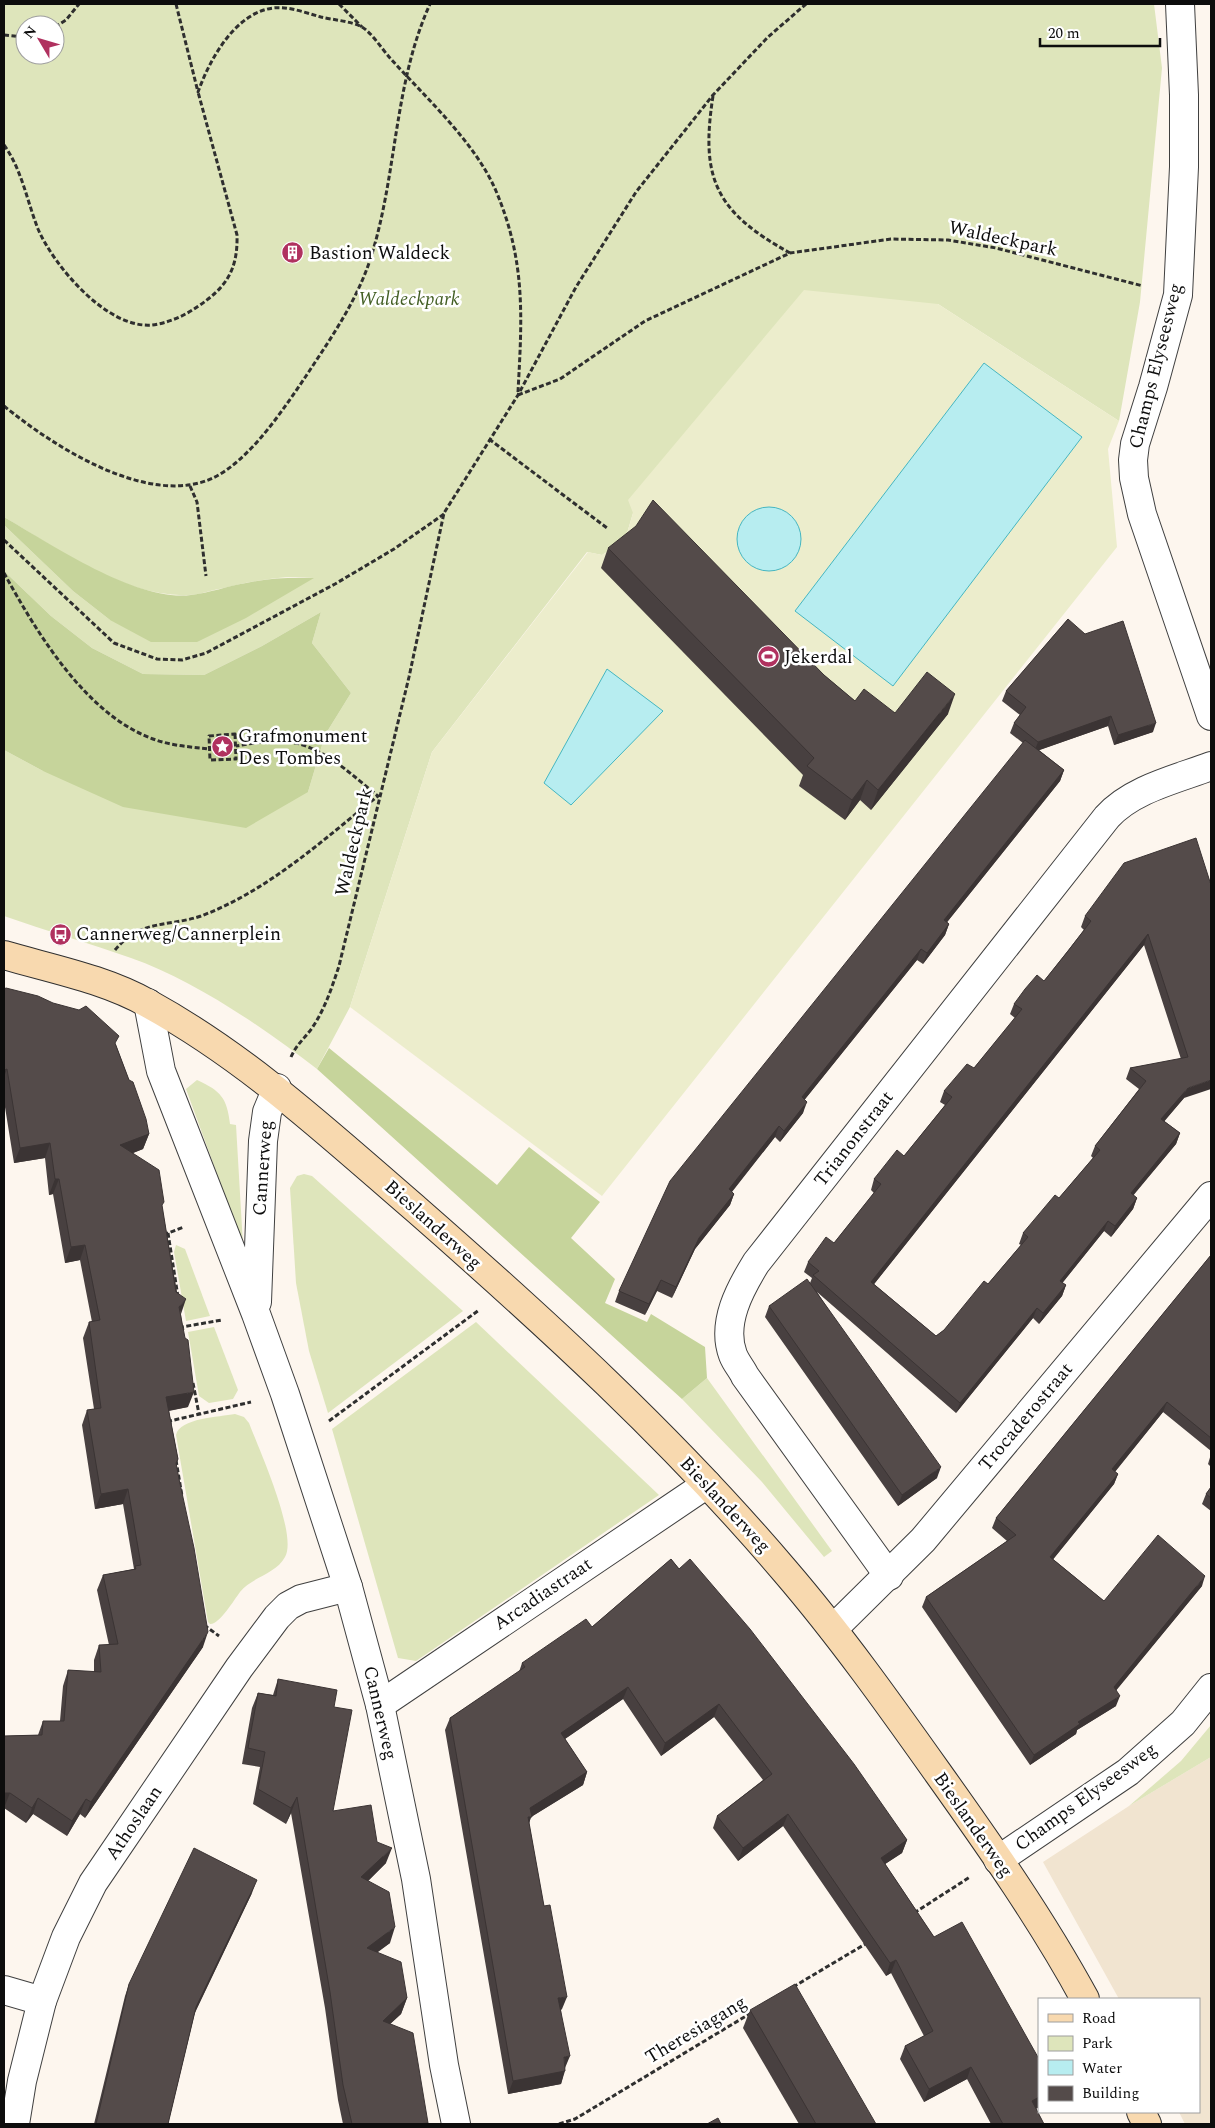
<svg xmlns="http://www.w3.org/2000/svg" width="1215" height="2128" viewBox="0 0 1215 2128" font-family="Spectral,serif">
<rect width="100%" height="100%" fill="#fdf6ee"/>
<polygon fill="#f1e4d0" points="1211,1757 1211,2124 1185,2124 1179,2112 1199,2112 1199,1999 1119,1999 1043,1862 1129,1806"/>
<g fill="#dee5bb" fill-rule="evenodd">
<path d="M 4,4 L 1154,4 L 1162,68 L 1140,302 L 1119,421 L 938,304 L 633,513 L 625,540 L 602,555 L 587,552 L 432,752 L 350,1007 L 317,1069 C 264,1028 194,980 131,958 C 89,943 46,931 4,916 L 4,750 L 43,771 L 308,792 L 325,735 L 351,693 L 312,643 L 321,612 L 262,646 L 204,675 L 143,674 L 92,648 L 51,616 L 4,571 L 4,525 L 73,591 L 110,620 L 313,578 C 283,574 249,582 219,589 C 209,591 198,595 189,595 C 125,598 57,548 4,517 ZM 25,25 L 55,25 L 55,55 L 25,55 Z"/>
<path d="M 197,1080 C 221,1091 227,1098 230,1124 L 236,1125 L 243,1245 L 186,1089 Z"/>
<polygon points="304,1174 312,1176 463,1311 328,1413 309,1351 296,1283 290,1188 297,1176"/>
<polygon points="176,1245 185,1249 210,1316 186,1321 174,1252"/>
<polygon points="476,1322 659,1495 416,1661 398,1658 332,1429"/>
<polygon points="214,1327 238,1390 233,1399 209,1403 199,1396 188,1332"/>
<polygon points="707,1378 832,1551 824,1557 762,1482 682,1399"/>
<path d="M 235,1414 L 244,1417 L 249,1423 C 259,1449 298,1535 285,1557 C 276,1574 252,1577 240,1592 C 234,1600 219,1625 210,1624 L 208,1622 L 176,1435 C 180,1418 219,1417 235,1414 Z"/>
<polygon points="1211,1725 1211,1757 1129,1806 1181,1761"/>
</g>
<g fill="#c6d49b">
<path d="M 4,517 C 51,544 136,602 191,595 C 209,593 228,586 246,583 C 269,578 292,577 314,578 L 246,618 L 197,642 L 151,642 L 110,620 L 73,591 L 4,525 Z"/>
<polygon points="4,571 51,616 92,648 143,674 204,675 262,646 321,612 312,643 351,693 325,735 308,792 246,828 123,807 43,771 4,750"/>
<polygon points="329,1048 497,1185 529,1147 600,1202 571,1238 615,1279 605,1303 647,1322 651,1314 705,1347 707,1378 682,1399 317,1069"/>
</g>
<polygon fill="#ecedcc" points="804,290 938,304 1119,421 1108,449 1117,547 602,1196 350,1007 432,752 588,552 602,555 625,540 633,513 628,500"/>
<g fill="#b7edf0" stroke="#45b6c1">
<polygon points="984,363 1082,437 893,686 795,611"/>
<circle cx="769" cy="539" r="32"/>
<polygon points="607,669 663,711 571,805 544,783"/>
</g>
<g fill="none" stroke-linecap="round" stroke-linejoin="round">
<defs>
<g id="street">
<polyline points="1180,4 1184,95 1184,167 1178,295 1153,387 1135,444 1133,460 1134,478 1142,514 1211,716"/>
<polyline points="148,1003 161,1071 256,1314 285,1394 348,1587 380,1705 416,1879 444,2065 456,2124"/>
<polyline points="257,1302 263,1141 267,1112 277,1088"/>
<path d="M 889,1576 L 745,1376 C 742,1369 736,1363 733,1355 C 721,1323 740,1289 756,1263 L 1107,817 C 1132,789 1177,779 1211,766"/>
<polyline points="833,1629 923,1540 1211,1196"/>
<polyline points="380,1705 707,1484"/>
<polyline points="998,1860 1128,1772 1183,1723 1211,1688"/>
<polyline points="4,1990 42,2001"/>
<polyline points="15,2124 22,2081 42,2001 66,1937 93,1883 239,1668 277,1617 288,1606 301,1599 348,1587"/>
</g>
<g id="secondary">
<path d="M 4,955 C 52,969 105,979 149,1004 C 249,1059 331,1136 417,1210 C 546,1323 674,1440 785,1571 C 840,1635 889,1704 938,1773 C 990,1846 1042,1920 1085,1999"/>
<polyline points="1141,2112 1147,2124"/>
</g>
</defs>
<use href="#street" stroke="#404040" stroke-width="30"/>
<use href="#secondary" stroke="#2f2f2f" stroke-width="30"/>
<g stroke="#2f2f2f" stroke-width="3" stroke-dasharray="5 2.5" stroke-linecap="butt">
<path d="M 176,4 L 198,92 C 210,59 235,13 273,8 C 289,6 306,13 321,17 C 333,20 351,21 362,27 C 372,33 382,49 390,58 C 425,97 475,142 496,191 C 526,262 522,317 518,392"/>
<polyline points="339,4 362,27"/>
<polyline points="55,27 66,20 79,4"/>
<polyline points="4,35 25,37"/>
<path d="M 713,96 C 700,179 716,212 790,253"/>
<path d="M 4,145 C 22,170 27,201 38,229 C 54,266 107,329 152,325 C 168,323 184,316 197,307 C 226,288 238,270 237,235 L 198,92"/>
<polyline points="518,395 560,379 645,321 790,253 891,239 948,240 996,248 1143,286"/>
<path d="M 4,406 C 53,446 148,508 213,478 C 250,460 283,410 306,376 C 333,335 361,295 374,247 C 397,167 395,81 430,4"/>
<polyline points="489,439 607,528"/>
<polyline points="190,486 197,502 206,576"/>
<polyline points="4,540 114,643 157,659 182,660 206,653 335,584 394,549 444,514"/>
<path d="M 4,573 C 37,633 87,717 156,740 C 173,746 192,747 209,749"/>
<polygon points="235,734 236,759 210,760 209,736"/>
<path d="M 115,950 C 140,919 169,927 201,916 C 268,891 324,839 378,796 C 353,776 324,747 290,742 C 273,740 253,743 236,746"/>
<path d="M 291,1057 C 296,1045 305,1038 312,1028 C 325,1009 332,987 339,966 L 409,677 L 444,513 L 518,395 L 576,287 L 636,192 L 713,95 L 768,37 L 806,4"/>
<polyline points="178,1297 168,1233 184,1227"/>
<polyline points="183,1330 182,1327 222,1320"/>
<polyline points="193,1383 199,1414"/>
<polyline points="329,1421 479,1310"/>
<polyline points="170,1424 170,1421 251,1402"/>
<polyline points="176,1460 182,1496"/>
<polyline points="204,1625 219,1636"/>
<polyline points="914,1913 970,1877"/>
<polyline points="793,1987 867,1943"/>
<polyline points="559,2124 575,2119 751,2013"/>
</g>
<use href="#street" stroke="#fff" stroke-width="28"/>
<use href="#secondary" stroke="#f8d9af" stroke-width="28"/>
</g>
<g fill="#484040" fill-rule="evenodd">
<polygon points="608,548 824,675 855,701 895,713 948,714 871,810 860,800 845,820 799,786 803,775 601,568"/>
<polygon points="1068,619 1153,732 1114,745 1108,726 1039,750 1064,770 1060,781 947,922 949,924 945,935 923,964 917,960 805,1099 803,1113 780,1142 775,1137 732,1192 734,1194 730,1205 695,1249 672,1298 657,1291 645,1315 615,1302 619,1291 1023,743 1010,733 1014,723 1020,715 1002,701 1006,691"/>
<path d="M 1211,885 L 1184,1098 L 1164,1121 L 1180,1133 L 1176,1144 L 1133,1195 L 1137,1198 L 1133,1209 L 1111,1237 L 1104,1231 L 1062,1283 L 1066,1285 L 1062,1296 L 1039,1324 L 1033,1318 L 956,1413 L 817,1292 L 937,1478 L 898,1506 L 765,1317 L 769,1306 L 810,1283 L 812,1278 L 804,1272 L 808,1262 L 834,1243 L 874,1193 L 871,1190 L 874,1179 L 904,1156 L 945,1105 L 940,1102 L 944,1091 L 974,1068 L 1015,1018 L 1010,1014 L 1014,1004 L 1044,981 L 1084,930 L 1081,927 L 1085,916 ZM 1144,945 L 1181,1059 L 1130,1068 L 1126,1079 L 1139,1089 L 1095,1146 L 1091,1156 L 1093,1158 L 1059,1198 L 1023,1233 L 1019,1244 L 1021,1245 L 988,1284 L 944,1330 L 936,1336 L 874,1284 Z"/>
<polygon points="4,989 116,1045 149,1134 143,1149 133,1153 162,1207 181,1314 188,1407 169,1411 178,1459 176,1464 203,1647 85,1818 80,1814 67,1836 33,1814 26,1823 4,1808 4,1736 38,1735 43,1721 60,1721 63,1686 68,1670 94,1672 94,1660 99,1645 109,1645 97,1590 103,1575 134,1569 123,1504 95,1509 82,1425 87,1410 94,1409 83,1338 89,1322 92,1322 80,1260 65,1263 53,1194 49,1195 45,1158 14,1163 4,1101"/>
<polygon points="1211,1255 1211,1451 1163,1412 1115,1472 1118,1474 1114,1484 1053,1559 1104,1601 1202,1586 1116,1690 1116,1706 1077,1730 1076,1734 1030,1765 922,1607 926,1597 1007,1541 992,1528 996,1518"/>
<polygon points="1211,1454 1211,1467 1208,1464"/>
<polygon points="1211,1487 1211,1511 1202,1504 1206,1494"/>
<polygon points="671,1559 907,1840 902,1853 885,1864 934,1937 1039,2059 1039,2107 1036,2109 1044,2124 991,2124 967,2079 924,2102 900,2059 905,2046 924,2036 891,1973 886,1976 783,1826 738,1861 713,1828 717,1816 763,1780 714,1717 661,1756 623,1699 565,1739 587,1772 583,1785 531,1817 529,1823 562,2009 561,2010 565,2068 561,2084 508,2094 445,1730 450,1718 519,1672 522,1663 592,1627"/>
<polygon points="278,1679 334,1707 333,1811 377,1842 386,1863 368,1881 390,1943 377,1952 407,1998 401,2014 390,2024 427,2124 343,2124 338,2100 325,2008 291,1813 286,1824 253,1804 260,1767 242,1764 252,1708 258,1693 273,1695"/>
<polygon points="252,1893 195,2012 168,2124 94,2124 125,1996 129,1984"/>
<polygon points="750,2010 876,2124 799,2124 743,2028"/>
</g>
<g fill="#3b3434">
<polygon points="955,694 948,714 871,810 878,790"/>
<polygon points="1111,716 1108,726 1034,752 1038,742"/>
<polygon points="1156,723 1153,732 1114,745 1118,735"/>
<polygon points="1064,770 1060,781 940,931 944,920"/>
<polygon points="867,780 860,800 845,820 852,800"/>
<polygon points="949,924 945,935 923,964 927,953"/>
<polygon points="1148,934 1144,945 867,1293 871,1282"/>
<polygon points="921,949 917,960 798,1108 802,1097"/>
<polygon points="7,1069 4,1077 4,1070"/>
<polygon points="1211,1080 1211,1089 1184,1098 1157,1130 1161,1119 1188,1088"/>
<polygon points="807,1102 803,1113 780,1142 784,1131"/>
<polygon points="779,1126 775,1137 725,1200 729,1189"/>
<polygon points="1180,1133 1176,1144 1127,1203 1131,1193"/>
<polygon points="149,1134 143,1149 115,1160 120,1145"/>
<polygon points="50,1143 45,1158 14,1163 20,1148"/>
<polygon points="55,1179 59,1179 53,1194 49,1195"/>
<polygon points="734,1194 730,1205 695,1249 672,1298 676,1287 699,1238"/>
<polygon points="1137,1198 1133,1209 1111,1237 1115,1226"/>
<polygon points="1108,1221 1104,1231 1056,1291 1060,1281"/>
<polygon points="85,1245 80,1260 65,1263 71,1247"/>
<polygon points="661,1280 657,1291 645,1315 649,1304"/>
<polygon points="1066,1285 1062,1296 1039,1324 1043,1313"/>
<polygon points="186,1299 181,1314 179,1307"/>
<polygon points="1037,1308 1033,1318 956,1413 960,1403"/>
<polygon points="194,1392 188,1407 161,1412 166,1397"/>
<polygon points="1167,1402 1163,1412 1108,1480 1112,1469"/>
<polygon points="941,1467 937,1478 898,1506 902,1495"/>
<polygon points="1118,1474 1114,1484 1047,1567 1050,1557"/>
<polygon points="128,1489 123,1504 95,1509 101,1494"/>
<polygon points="1205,1576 1202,1586 1110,1698 1114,1687"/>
<polygon points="208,1632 203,1647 85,1818 91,1802"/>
<polygon points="628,1687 623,1699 556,1745 561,1733"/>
<polygon points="1120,1696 1116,1706 1077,1730 1076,1734 1030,1765 1034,1755 1078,1722"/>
<polygon points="719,1704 714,1717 661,1756 665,1743"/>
<polygon points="587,1772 583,1785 531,1817 527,1830 530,1808"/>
<polygon points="4,1793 10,1793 4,1808"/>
<polygon points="297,1797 291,1813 286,1824 291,1808"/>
<polygon points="38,1798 33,1814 26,1823 32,1808"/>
<polygon points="86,1799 80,1814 67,1836 72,1821"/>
<polygon points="788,1814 783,1826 738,1861 743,1848"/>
<polygon points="907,1840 902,1853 876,1870 881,1858"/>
<polygon points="392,1848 386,1863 356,1893 361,1877"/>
<polygon points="257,1880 252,1893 192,2019 196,2007"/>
<polygon points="395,1927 390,1943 362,1964 367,1948"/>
<polygon points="896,1960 891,1973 886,1976 890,1963"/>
<polygon points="567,1997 562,2009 554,2011 558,1998"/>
<polygon points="407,1998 401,2014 377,2036 383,2021"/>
<polygon points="570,2056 565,2068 564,2057"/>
<polygon points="971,2067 967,2079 924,2102 929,2089"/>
<polygon points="565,2071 561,2084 508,2094 513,2081"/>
<polygon points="1039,2097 1039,2107 1027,2113 1032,2101"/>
</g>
<g fill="#544b4a" stroke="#3b3434" fill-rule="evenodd">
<polygon points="653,500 824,675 855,701 864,689 895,713 927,672 955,694 878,790 867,780 852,800 807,766 814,758 608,548 636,526"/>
<polygon points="1068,619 1085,634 1123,621 1156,723 1118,735 1111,716 1038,742 1014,723 1026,707 1006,691"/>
<polygon points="1025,740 1064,770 944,920 949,924 927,953 921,949 802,1097 807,1102 784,1131 779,1126 729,1189 734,1194 699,1238 676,1287 661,1280 649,1304 619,1291 670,1181"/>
<path d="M 1196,838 L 1211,885 L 1211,1080 L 1188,1088 L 1161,1119 L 1180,1133 L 1131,1193 L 1137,1198 L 1115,1226 L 1108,1221 L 1060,1281 L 1066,1285 L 1043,1313 L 1037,1308 L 960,1403 L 813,1275 L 819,1271 L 808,1262 L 826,1237 L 834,1243 L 881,1184 L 874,1179 L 897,1150 L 904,1156 L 952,1097 L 944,1091 L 967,1064 L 974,1068 L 1022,1009 L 1014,1004 L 1025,989 L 1037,975 L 1044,981 L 1068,951 L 1091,921 L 1085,916 L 1124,863 ZM 1148,934 L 1188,1057 L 1130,1068 L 1146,1081 L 1095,1146 L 1100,1150 L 1059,1198 L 1055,1195 L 1023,1233 L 1028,1237 L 988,1284 L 984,1281 L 944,1330 L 936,1336 L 871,1282 Z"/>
<polygon points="6,988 38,996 53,1003 79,1010 86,1006 119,1036 115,1043 129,1080 133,1082 146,1119 149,1134 120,1145 159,1170 164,1202 162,1205 176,1292 186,1299 179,1307 185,1338 188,1340 194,1392 166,1397 178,1459 176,1463 179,1479 194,1548 208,1632 91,1802 86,1799 72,1821 38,1798 32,1808 10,1793 4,1793 4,1736 42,1735 43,1721 64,1721 68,1670 101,1672 99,1645 118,1644 103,1575 136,1569 135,1566 141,1565 128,1489 101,1494 87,1410 101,1408 89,1322 100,1320 85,1245 71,1247 59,1179 55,1179 50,1143 20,1148 7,1069 4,1070 4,989"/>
<polygon points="1211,1255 1211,1438 1167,1402 1112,1469 1118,1474 1050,1557 1104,1601 1158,1535 1205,1576 1114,1687 1120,1696 1078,1722 1080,1724 1034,1755 926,1597 1016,1535 996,1518"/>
<polygon points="807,1279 941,1467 902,1495 769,1306"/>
<polygon points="1211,1487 1211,1498 1206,1494"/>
<polygon points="671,1559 679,1569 690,1559 750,1629 854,1764 907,1840 881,1858 934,1937 962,1922 1039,2059 1039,2097 1032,2101 1044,2124 1003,2124 971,2067 929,2089 905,2046 933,2031 896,1960 890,1963 788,1814 743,1848 717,1816 772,1774 719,1704 665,1743 628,1687 561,1733 587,1772 530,1808 532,1817 528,1817 544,1906 550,1905 567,1997 558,1998 570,2056 564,2057 565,2071 513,2081 450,1718 525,1667 522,1663 586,1619 592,1627"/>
<polygon points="278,1679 337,1690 334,1707 352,1710 333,1811 371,1805 377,1842 392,1848 361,1877 389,1892 395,1927 367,1948 401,1962 407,1998 383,2021 413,2033 428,2123 418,2124 352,2124 343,2085 330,1992 297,1797 291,1808 258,1789 265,1752 248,1748 258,1693 276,1696"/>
<polygon points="194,1848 257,1880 196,2007 168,2124 96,2124 129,1984"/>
<polygon points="795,1984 876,2124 816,2124 750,2010"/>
<polygon points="718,2118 721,2124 707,2124"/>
</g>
<defs>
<symbol id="building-disc" viewBox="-11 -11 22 22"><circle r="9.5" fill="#b0315f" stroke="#fff"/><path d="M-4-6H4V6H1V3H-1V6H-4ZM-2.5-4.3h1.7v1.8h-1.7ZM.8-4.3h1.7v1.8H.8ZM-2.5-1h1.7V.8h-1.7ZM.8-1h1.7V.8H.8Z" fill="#fff"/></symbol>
<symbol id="stadium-disc" viewBox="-11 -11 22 22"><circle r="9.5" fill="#b0315f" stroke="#fff"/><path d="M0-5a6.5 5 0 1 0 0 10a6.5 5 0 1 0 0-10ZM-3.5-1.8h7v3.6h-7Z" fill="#fff"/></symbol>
<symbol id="sight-disc" viewBox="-11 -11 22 22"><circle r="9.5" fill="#b0315f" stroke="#fff"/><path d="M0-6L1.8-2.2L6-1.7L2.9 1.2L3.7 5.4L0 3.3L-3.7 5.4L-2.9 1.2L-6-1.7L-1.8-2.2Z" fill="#fff"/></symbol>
<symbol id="bus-disc" viewBox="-11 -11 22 22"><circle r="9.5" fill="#b0315f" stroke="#fff"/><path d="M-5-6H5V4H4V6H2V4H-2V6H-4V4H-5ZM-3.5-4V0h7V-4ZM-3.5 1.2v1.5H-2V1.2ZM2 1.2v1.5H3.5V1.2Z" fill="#fff"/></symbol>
</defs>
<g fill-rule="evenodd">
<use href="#building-disc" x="280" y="240" width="25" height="25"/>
<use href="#stadium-disc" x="756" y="644" width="25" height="25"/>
<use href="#sight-disc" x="210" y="734" width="25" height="25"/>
<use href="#bus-disc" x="48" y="922" width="25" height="25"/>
</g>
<g text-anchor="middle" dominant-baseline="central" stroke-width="5" stroke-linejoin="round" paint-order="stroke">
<g font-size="19" fill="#0d0d0d" stroke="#fff">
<text transform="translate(1003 239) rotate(12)">Waldeckpark</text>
<text transform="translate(1156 366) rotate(-76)">Champs Elyseesweg</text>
<text transform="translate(354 842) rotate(-77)">Waldeckpark</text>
<text transform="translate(854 1139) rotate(-52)">Trianonstraat</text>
<text transform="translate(263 1168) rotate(-86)">Cannerweg</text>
<text transform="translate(433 1225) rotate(42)">Bieslanderweg</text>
<text transform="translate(1026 1417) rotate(-50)">Trocaderostraat</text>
<text transform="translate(725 1505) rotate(47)">Bieslanderweg</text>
<text transform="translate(543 1594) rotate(-34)">Arcadiastraat</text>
<text transform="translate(380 1713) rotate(77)">Cannerweg</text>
<text transform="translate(1086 1797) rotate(-36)">Champs Elyseesweg</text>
<text transform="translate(134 1823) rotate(-56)">Athoslaan</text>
<text transform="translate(973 1825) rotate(55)">Bieslanderweg</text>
<text transform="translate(696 2030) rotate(-31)">Theresiagang</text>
</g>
<g font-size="19" fill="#0d0d0d" stroke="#fff" text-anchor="start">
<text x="309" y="253">Bastion Waldeck</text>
<text x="784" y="657">Jekerdal</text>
<text x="238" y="736">Grafmonument<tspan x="238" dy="22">Des Tombes</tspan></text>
<text x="76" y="934">Cannerweg/Cannerplein</text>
</g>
<g font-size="19" font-style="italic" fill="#425e23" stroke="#fff">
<text x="409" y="299">Waldeckpark</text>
</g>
</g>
<rect width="1215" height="2128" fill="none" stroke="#0d0d0d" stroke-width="10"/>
<rect x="1038" y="1998" width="162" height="115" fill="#ffffff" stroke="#9e9e9e"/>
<rect x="1048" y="2014" width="25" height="8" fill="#f8d9af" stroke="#9e9e9e"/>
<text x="1082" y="2023" font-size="15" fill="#0d0d0d">Road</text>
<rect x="1048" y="2036" width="25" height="15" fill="#dee5bb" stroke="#9e9e9e"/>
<text x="1082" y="2048" font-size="15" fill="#0d0d0d">Park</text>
<rect x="1048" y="2060" width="25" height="15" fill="#b7edf0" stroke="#9e9e9e"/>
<text x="1082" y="2073" font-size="15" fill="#0d0d0d">Water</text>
<rect x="1048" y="2086" width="25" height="15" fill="#544b4a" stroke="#9e9e9e"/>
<text x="1082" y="2098" font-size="15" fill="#0d0d0d">Building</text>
<g transform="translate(40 40) rotate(308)"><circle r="24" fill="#ffffff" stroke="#9e9e9e"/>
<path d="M0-4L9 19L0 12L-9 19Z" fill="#b0315f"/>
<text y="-8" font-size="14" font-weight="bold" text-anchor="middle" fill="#0d0d0d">N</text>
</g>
<path d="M1040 38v8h120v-8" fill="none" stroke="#0d0d0d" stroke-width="2.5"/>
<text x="1048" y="38" font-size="15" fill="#0d0d0d" stroke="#ffffff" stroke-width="4" paint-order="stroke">20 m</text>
</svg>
